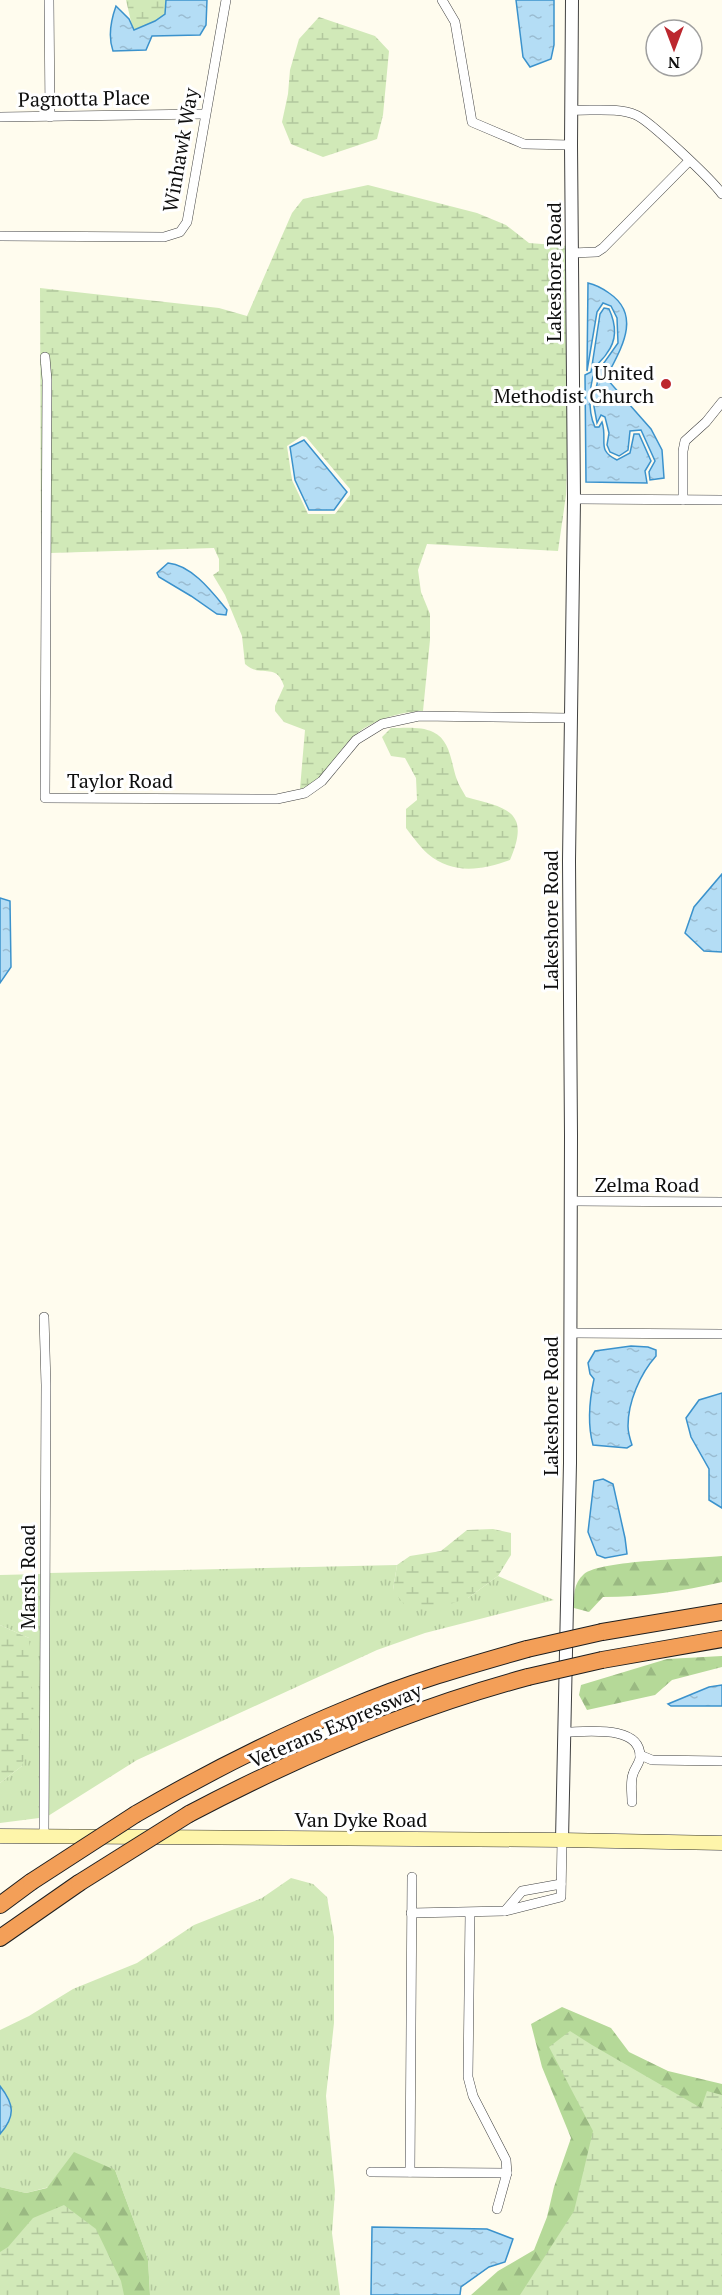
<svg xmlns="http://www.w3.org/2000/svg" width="722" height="2295" viewBox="0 0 722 2295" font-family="'PT Serif',serif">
<defs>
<pattern id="grass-tufts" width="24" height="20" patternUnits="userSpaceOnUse" patternTransform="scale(1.5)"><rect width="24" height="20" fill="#d1e9b8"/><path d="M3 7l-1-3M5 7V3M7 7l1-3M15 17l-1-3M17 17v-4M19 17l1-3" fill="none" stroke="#b2c79d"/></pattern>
<pattern id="forest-firs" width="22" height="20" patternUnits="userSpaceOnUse" patternTransform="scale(1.5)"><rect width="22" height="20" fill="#b5d998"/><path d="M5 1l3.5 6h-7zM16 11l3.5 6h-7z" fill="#9ab982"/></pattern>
<pattern id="wetland-marsh" width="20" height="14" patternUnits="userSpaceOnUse" patternTransform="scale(1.5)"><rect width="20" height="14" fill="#d1e9b8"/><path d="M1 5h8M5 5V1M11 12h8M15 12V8" fill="none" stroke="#b2c79d"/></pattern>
<pattern id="water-ripples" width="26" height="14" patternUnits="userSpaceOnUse" patternTransform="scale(1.5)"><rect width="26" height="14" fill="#b4ddf5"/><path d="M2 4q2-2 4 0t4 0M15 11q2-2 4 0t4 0" fill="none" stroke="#9abcd1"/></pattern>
</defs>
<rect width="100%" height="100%" fill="#fffcee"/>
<g fill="url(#grass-tufts)">
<polygon points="397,1565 393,1590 468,1598 498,1576 554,1600 425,1633 377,1650 137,1760 48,1816 49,1573"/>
<polygon points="41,1574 39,1818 0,1823 0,1783 22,1766 29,1638 0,1625 0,1575"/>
<polygon points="291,1878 313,1884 327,1897 334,1937 334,2023 326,2096 335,2191 332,2233 340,2295 150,2295 148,2259 115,2170 26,2193 0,2187 0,2030 29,2016 73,1989 137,1963 194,1925 262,1898"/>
</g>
<g fill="url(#forest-firs)">
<path d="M 722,1556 L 722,1582 C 683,1591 643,1597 603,1597 L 589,1612 L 574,1608 C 574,1595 573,1584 584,1574 C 601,1560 695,1559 722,1556 Z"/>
<polygon points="722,1656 722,1667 672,1680 655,1695 587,1710 579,1695 581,1685 667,1659"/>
<polygon points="562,2007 611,2028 629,2052 668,2071 722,2084 722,2295 471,2295 498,2271 534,2250 547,2217 554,2187 571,2138 542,2067 531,2024"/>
<polygon points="74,2152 115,2170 148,2259 150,2295 0,2295 0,2187 26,2193 47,2188"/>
</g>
<g fill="url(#wetland-marsh)" fill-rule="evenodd">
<polygon points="126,0 166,0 165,14 155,21 133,30"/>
<polygon points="319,17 375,36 389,51 383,115 377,139 323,157 291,144 282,122 288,94 290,70 299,39"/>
<path d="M 368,185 L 477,213 L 506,225 L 529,243 L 568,246 L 569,388 L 566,495 L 558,551 L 427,544 L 418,570 L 421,592 L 430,614 L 430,640 L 423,711 C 399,712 371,720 353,737 C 335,753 324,782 300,789 L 305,730 L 284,722 L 275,711 L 275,706 L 284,686 C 276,661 261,679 245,664 L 242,636 L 225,595 L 213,575 L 219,571 L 219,559 L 214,548 L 50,553 L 42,534 L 41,553 L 40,288 L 219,308 L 247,316 L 292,213 L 303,199 ZM 302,436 L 306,437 L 350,489 L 350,495 L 335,514 L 308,514 L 292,480 L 287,446 Z"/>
<path d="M 391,728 C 404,728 421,726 433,732 C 451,740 451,764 457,780 C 459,786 463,791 466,797 C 507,808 531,811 510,860 C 482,870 453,875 428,854 C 420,847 413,837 406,828 L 406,809 L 417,800 L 416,778 L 405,758 L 391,756 L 382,737 Z"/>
<polygon points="493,1529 511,1533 511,1555 498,1576 468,1598 441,1607 406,1607 393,1590 397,1565 410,1556 441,1551 467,1530"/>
<polygon points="0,1625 29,1638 34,1719 22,1766 0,1783"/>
<polygon points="570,2031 592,2045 701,2108 707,2091 722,2095 722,2295 520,2295 574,2211 593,2131 549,2047"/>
<polygon points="64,2205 96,2229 121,2281 124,2295 0,2295 0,2252 8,2247 33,2218"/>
</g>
<g fill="url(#water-ripples)" stroke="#3b92cc" stroke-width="1.5">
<path d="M 166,0 L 207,0 L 206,25 L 200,35 L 152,36 L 146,50 L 113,51 C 108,37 111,20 116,6 L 129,19 L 134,30 L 155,21 L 165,14 Z"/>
<polygon points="516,0 554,0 554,45 551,59 530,67 523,57"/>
<path d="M 588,283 C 597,285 602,288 609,293 C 643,316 620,350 606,378 L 651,429 L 662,450 L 664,478 L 650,480 L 649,472 L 655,461 L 641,430 L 630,431 L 628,450 L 619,456 L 610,452 L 607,445 L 609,433 L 605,417 L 601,415 L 597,423 L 593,401 L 601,367 L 618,343 L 617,318 L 611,306 L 603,303 L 597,312 L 587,371 Z"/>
<path d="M 604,308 L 609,309 C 616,324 617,340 607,353 C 605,357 601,360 598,364 C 589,380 587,411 595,427 L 599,427 L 602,422 C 608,441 596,450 617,460 L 630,453 L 634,434 L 639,434 L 651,461 L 645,471 L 647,483 L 586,482 L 585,375 L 591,372 L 600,314 Z"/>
<polygon points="304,440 347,492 334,510 309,510 295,480 290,447"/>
<path d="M 168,563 C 192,565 213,593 227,610 L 226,615 L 217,614 L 191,596 L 159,577 L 157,573 Z"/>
<polygon points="722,874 722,952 704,951 685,933 694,907"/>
<polygon points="0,898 10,901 11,967 0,983"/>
<path d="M 631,1346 L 648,1347 L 656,1350 L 656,1356 C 640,1374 628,1402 628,1426 C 628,1432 630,1439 632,1445 L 627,1448 L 593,1445 C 587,1423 589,1402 594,1379 L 590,1374 L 588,1363 L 595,1351 Z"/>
<polygon points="722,1393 722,1508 709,1500 709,1469 691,1437 686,1418 699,1400"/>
<polygon points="603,1479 613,1484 625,1538 627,1554 605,1558 597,1555 588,1532 594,1481"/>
<polygon points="722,1685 722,1706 671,1706 668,1704 709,1687"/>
<path d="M 0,2086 C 14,2104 16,2116 0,2134 Z"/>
<polygon points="372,2227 487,2229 513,2239 505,2262 489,2267 461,2287 460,2295 371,2295"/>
</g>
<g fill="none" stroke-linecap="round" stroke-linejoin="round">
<defs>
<g id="minor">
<polyline points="49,0 50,117"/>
<polyline points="442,0 455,22 472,122 524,144 571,145"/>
<path d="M 571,110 C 591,111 618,107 636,115 C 650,121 712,180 722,194"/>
<polyline points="0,117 204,114"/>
<polyline points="0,236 164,237 180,232 187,222 226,0"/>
<polyline points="572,253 597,252 603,248 689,161"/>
<polyline points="45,357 47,380 45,798 277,799 305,793 322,781 356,740 382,724 419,716 570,718"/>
<polyline points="574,499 722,500"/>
<polyline points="683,500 683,451 685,441 706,422 722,402"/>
<polyline points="571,1201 722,1202"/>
<polyline points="570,1333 722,1334"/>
<path d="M 564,1732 C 586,1732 641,1724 640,1757 C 640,1763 635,1767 633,1774 C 630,1782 632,1793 632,1802"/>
<polyline points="640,1755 652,1760 722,1761"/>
<polyline points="44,1836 46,1385 44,1317"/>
<polyline points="505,1911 522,1891 561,1884"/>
<polyline points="411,1913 505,1911 561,1897 562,1840"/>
<polyline points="470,1913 468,2077 473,2096 506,2160 507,2173 497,2209"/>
<polyline points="371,2172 507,2173"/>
<polyline points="410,2172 412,1877"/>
</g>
<polyline id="tertiary" points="562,1840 570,1463 571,1135 569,861 574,499 571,145 572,0"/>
<polyline id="secondary" points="0,1836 562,1840 722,1843"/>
<g id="motorway">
<polyline points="602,1632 722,1612"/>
<polyline points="602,1660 722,1639"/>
<path d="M 136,1814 C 205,1774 276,1738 349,1708 C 407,1683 467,1666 527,1649"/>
<path d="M 189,1814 C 297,1757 409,1709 528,1677"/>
<polyline points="0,1905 31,1882"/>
<polyline points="0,1938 79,1883"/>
</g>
</defs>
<use href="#minor" stroke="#414141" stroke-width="10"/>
<use href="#tertiary" stroke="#414141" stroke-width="14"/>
<use href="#secondary" stroke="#303030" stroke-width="15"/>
<use href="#motorway" stroke="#1f1f1f" stroke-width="18"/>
<use href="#minor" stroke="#fff" stroke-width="9"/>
<use href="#tertiary" stroke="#fff" stroke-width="12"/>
<use href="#secondary" stroke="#fef5aa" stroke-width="14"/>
<use href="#motorway" stroke="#f39f58" stroke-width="16"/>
<defs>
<g id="motorway-bridge">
<polyline points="527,1649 602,1632"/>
<polyline points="528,1677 602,1660"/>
<polyline points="31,1882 136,1814"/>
<polyline points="79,1883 189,1814"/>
</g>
</defs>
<use href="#motorway-bridge" stroke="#1f1f1f" stroke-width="18" stroke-linecap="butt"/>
<use href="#motorway-bridge" stroke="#f39f58" stroke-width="16"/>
</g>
<circle fill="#bc272e" stroke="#fff" stroke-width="2" cx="666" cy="384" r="6"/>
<g text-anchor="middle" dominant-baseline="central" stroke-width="6" stroke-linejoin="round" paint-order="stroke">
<g font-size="20" fill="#0e0e0e" stroke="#fff">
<text transform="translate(84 98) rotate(-1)">Pagnotta Place</text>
<text transform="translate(180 150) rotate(-80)">Winhawk Way</text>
<text transform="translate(553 272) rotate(-90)">Lakeshore Road</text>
<text x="120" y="780">Taylor Road</text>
<text transform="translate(550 920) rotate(-90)">Lakeshore Road</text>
<text x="647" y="1184">Zelma Road</text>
<text transform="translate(550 1406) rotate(-90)">Lakeshore Road</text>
<text transform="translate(27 1577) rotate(-90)">Marsh Road</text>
<text transform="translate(335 1725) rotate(-23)">Veterans Expressway</text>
<text x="361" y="1819">Van Dyke Road</text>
</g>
<g font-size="20" fill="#0e0e0e" stroke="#fff" text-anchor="end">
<text x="654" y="372">United<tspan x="654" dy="23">Methodist Church</tspan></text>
</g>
</g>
<g transform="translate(674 48) rotate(180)"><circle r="28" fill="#ffffff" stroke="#9f9f9f" stroke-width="1.5"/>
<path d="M0-4.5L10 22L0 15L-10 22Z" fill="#bc272e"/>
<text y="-9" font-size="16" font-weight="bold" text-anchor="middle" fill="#0e0e0e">N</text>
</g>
</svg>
